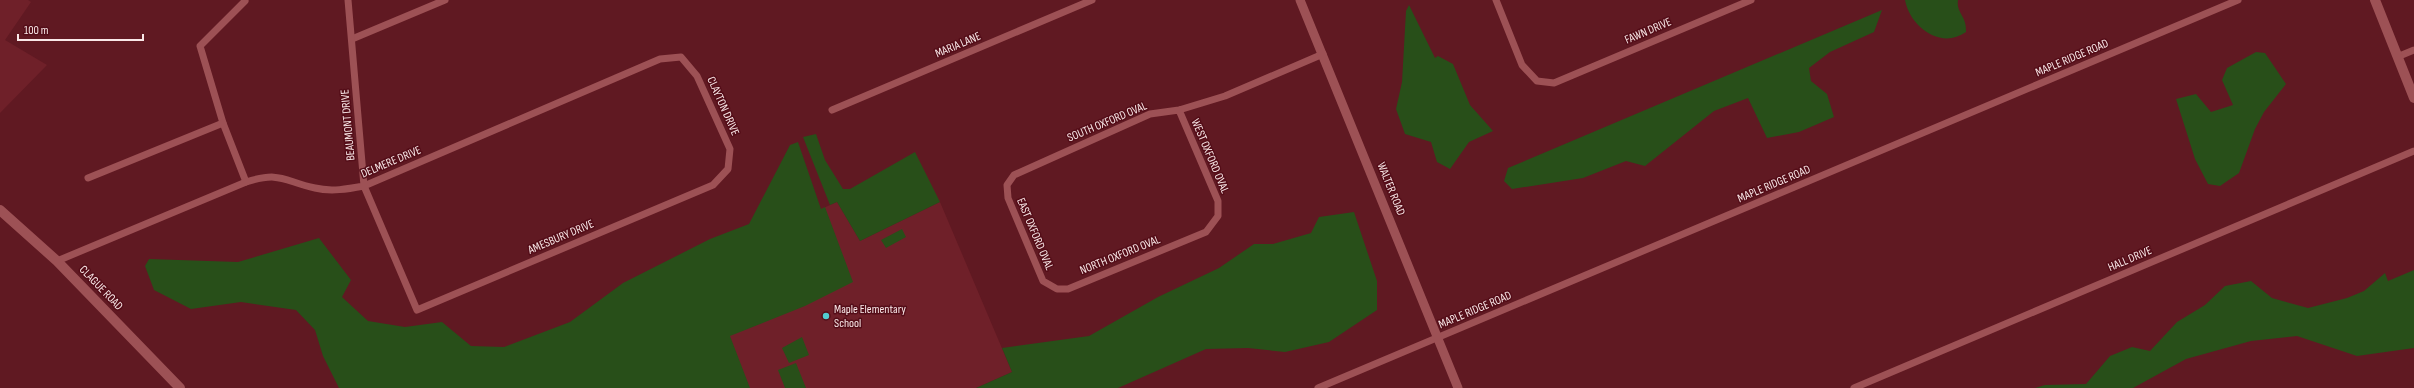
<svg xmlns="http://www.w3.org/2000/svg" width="2414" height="388" viewBox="0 0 2414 388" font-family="'Sofia Sans Condensed',sans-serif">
<rect width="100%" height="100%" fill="#601922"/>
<g fill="#6f2029">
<polygon points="0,0 28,0 31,2 5,40 47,65 0,113"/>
<polygon points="837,202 860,241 940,202 1012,372 976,388 694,388 652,284"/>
</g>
<g fill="#284f19">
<path d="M 1905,0 L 1958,0 C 1956,13 1967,16 1966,32 C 1941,50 1910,27 1905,0 Z"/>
<polygon points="1409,5 1435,58 1438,56 1453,64 1470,105 1493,131 1469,142 1450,169 1437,162 1431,142 1405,134 1396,109 1402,82 1406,11"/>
<polygon points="1882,10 1874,32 1830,52 1809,68 1811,81 1827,94 1834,117 1799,132 1767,138 1748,98 1714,111 1645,166 1626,161 1583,178 1512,189 1504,181 1508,168"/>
<polygon points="2256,52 2265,53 2286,84 2264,112 2255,129 2239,173 2220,186 2208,184 2195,159 2176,99 2196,94 2211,112 2233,105 2222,80 2227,68"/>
<polygon points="816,134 825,160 843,189 850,189 915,152 940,202 860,241 837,202 830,205 803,137"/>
<polygon points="798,142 821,209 825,207 853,282 805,306 730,336 750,388 339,388 323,356 315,330 296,310 241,302 191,309 154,290 145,266 149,259 238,262 319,238 351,280 342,297 368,321 405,327 442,322 471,346 504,347 570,322 623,283 710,239 749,224 790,145"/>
<polygon points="1354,212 1377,281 1377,310 1329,342 1285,352 1248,348 1206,349 1118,388 976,388 1012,372 1002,348 1089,336 1158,297 1219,268 1254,244 1273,244 1311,233 1319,217"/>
<polygon points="902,229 906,237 886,248 881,240"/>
<polygon points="2414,270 2414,348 2357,356 2297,336 2251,341 2186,359 2133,388 2035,388 2045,385 2086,384 2110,356 2132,347 2150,351 2177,322 2205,305 2225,286 2251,281 2272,298 2308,308 2347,298 2364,291 2385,273 2388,281"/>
<polygon points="802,337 809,355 789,363 782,348"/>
<polygon points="796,363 806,388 785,388 778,370"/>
</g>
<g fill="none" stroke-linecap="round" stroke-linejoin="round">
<g stroke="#9d5155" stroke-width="7">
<polyline points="1496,0 1522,65 1537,81 1554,83 1751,0"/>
<polyline points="245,1 200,46 223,123 246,182"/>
<polyline points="352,39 445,0"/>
<polyline points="2397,57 2414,50"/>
<polyline points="832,110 1092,0"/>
<polyline points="1179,110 1218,201 1218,216 1206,232 1068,289 1057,289 1043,281 1008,198 1007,185 1014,175 1150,114 1179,110 1225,96 1323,54"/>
<polyline points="88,178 223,123"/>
<path d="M 57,261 L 246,182 C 281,171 283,181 315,188 C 331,192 348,189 364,186 L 660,59 L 681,57 L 697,76 L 730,149 L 728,169 L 713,185 L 417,310 L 364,186 L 348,0"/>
<polyline points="1318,388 2238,0"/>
<polyline points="1854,388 2414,151"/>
</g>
<polyline stroke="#9d5155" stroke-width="9" points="1300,0 1458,388"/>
<g stroke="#9d5155" stroke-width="10">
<polyline points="2375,0 2414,98"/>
<polyline points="0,210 57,261 180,388"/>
</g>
</g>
<circle fill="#52ccd0" stroke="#540d18" stroke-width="1.5" cx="826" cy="316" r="4"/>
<g text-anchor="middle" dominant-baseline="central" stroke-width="3" stroke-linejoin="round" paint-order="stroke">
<g font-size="12" fill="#fae8e8" stroke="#540d18">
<text transform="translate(1648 31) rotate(-23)">FAWN DRIVE</text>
<text transform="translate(958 45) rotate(-23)">MARIA LANE</text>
<text transform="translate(2072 58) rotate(-23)">MAPLE RIDGE ROAD</text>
<text transform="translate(723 106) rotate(66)">CLAYTON DRIVE</text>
<text transform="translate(1107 122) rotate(-23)">SOUTH OXFORD OVAL</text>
<text transform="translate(348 125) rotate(-95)">BEAUMONT DRIVE</text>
<text transform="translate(1210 156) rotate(67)">WEST OXFORD OVAL</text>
<text transform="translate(391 162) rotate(-23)">DELMERE DRIVE</text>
<text transform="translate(1774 184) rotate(-23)">MAPLE RIDGE ROAD</text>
<text transform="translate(1391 189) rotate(68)">WALTER ROAD</text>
<text transform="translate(1035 234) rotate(67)">EAST OXFORD OVAL</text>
<text transform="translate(561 237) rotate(-23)">AMESBURY DRIVE</text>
<text transform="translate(1120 255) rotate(-22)">NORTH OXFORD OVAL</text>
<text transform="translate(2130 259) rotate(-23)">HALL DRIVE</text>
<text transform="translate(101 288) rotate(46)">CLAGUE ROAD</text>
<text transform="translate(1475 310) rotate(-23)">MAPLE RIDGE ROAD</text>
</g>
<g font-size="12" fill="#fae8e8" stroke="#540d18" text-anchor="start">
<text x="834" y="309">Maple Elementary<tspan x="834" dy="14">School</tspan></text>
</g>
</g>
<path d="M18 34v6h125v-6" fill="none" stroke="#fae8e8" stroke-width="2"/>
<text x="24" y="34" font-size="12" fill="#fae8e8" stroke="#540d18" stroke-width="3" paint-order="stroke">100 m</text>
</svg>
